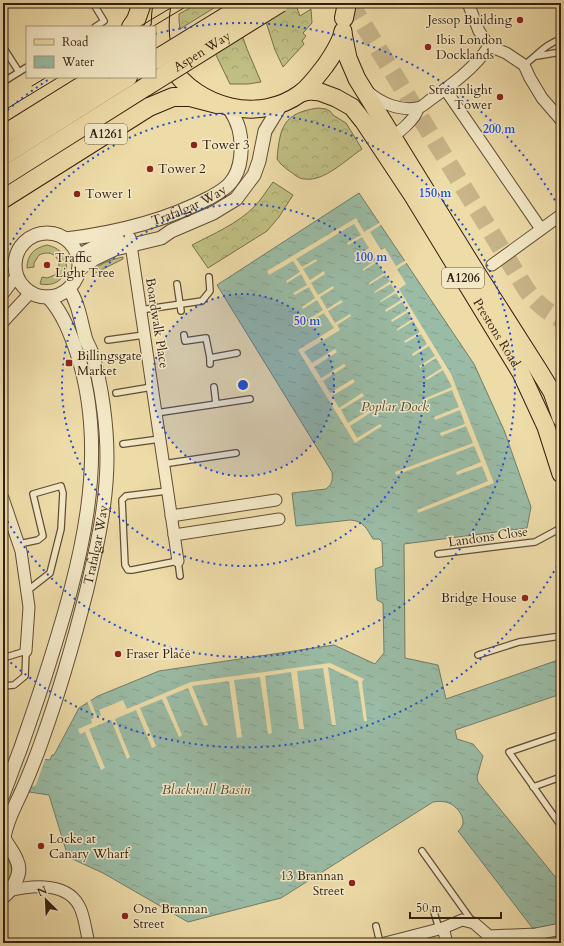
<svg xmlns="http://www.w3.org/2000/svg" width="564" height="946" viewBox="0 0 564 946" font-family="Cardo,serif">
<defs>
<pattern id="grass-tufts" width="24" height="20" patternUnits="userSpaceOnUse"><rect width="24" height="20" fill="#bfbe83"/><path d="M3 7l-1-3M5 7V3M7 7l1-3M15 17l-1-3M17 17v-4M19 17l1-3" fill="none" stroke="#a5a370"/></pattern>
<pattern id="forest-crowns" width="20" height="18" patternUnits="userSpaceOnUse"><rect width="20" height="18" fill="#bfbe83"/><path d="M2 6a3 3 0 1 1 6 0M12 15a3 3 0 1 1 6 0" fill="none" stroke="#a5a370"/></pattern>
<pattern id="water-ripples" width="26" height="14" patternUnits="userSpaceOnUse"><rect width="26" height="14" fill="#9abba5"/><path d="M2 4q2-2 4 0t4 0M15 11q2-2 4 0t4 0" fill="none" stroke="#85a08d"/></pattern>
</defs>
<rect width="100%" height="100%" fill="#eddba8"/>
<filter id="stains"><feTurbulence type="fractalNoise" baseFrequency=".005" numOctaves="4"/><feColorMatrix values="0 0 0 0 .2 0 0 0 0 .09 0 0 0 0 .02 0 0 0 .5 -.17"/></filter>
<radialGradient id="worn" r=".72"><stop offset=".6" stop-color="#630" stop-opacity="0"/><stop offset="1" stop-color="#630" stop-opacity=".3"/></radialGradient>
<path fill="url(#grass-tufts)" stroke="#796e4a" d="M 3,853 C 10,858 14,871 10,879 C 8,883 5,887 3,890 Z"/>
<g fill="url(#forest-crowns)" stroke="#796e4a">
<polygon points="199,3 222,3 180,29 179,20 179,14"/>
<polygon points="295,3 300,16 311,9 312,23 303,33 306,36 302,41 304,44 283,67 275,50 266,22"/>
<polygon points="242,35 247,49 261,82 248,84 230,84 215,53"/>
<path d="M 318,108 L 326,109 L 330,111 L 333,115 L 346,123 L 362,149 C 347,159 324,182 305,179 C 299,179 295,175 291,172 C 285,168 281,165 277,159 C 280,127 283,113 318,108 Z"/>
<path d="M 273,182 L 293,195 L 279,217 L 267,231 L 208,268 L 192,245 C 213,234 237,224 254,207 C 261,200 267,190 273,182 Z"/>
</g>
<g fill="#bfbe83" stroke="#796e4a">
<path d="M 47,245 C 77,251 70,290 40,284 L 42,277 L 47,278 L 55,275 L 59,267 C 59,255 50,250 39,255 L 34,263 L 34,267 L 27,268 C 27,255 34,248 47,245 Z"/>
<path d="M 123,257 L 123,259 L 93,274 L 93,271 C 100,263 113,259 123,257 Z"/>
</g>
<path fill="url(#water-ripples)" stroke="#717d69" d="M 359,193 L 474,364 L 504,430 L 531,507 L 527,528 L 404,544 L 405,658 L 438,665 L 446,699 L 561,659 L 561,694 L 455,730 L 457,739 L 473,744 L 483,756 L 477,777 L 478,782 L 561,884 L 561,943 L 544,943 L 458,831 C 469,823 460,808 449,803 C 444,801 438,801 433,802 L 281,898 L 188,922 L 103,873 L 68,857 L 49,795 L 3,788 L 3,755 L 50,760 L 52,755 L 54,755 L 79,708 L 98,696 L 159,671 L 334,645 L 375,664 L 384,653 L 383,603 L 377,600 L 375,569 L 383,566 L 382,542 L 379,539 L 373,539 C 366,528 364,521 350,520 L 296,526 L 292,493 L 326,489 C 332,484 333,480 332,472 L 217,285 Z"/>
<g fill="#eddba8">
<polygon points="356,218 364,232 381,222 382,224 370,232 381,250 385,248 396,266 406,260 408,262 397,269 406,284 399,289 451,374 494,483 418,513 417,510 488,481 482,466 457,475 456,472 481,462 474,446 396,475 395,472 473,443 466,426 441,436 440,433 465,424 460,410 435,420 434,417 459,407 452,390 427,400 426,398 452,387 443,370 427,380 426,378 442,368 436,358 420,368 419,366 435,356 429,346 413,356 412,354 427,344 421,334 405,343 404,341 420,332 413,321 397,331 397,329 412,319 408,312 392,322 391,320 407,310 402,302 386,312 385,310 401,300 396,293 381,302 380,301 395,291 391,284 375,293 374,292 390,281 385,275 369,285 369,283 384,273 377,262 363,271 363,269 376,260 370,250 356,258 355,257 369,248 362,237 348,245 347,243 361,235 354,224 296,259 302,267 316,259 317,261 303,269 310,280 324,271 325,274 311,283 318,295 333,286 334,288 320,297 327,309 341,300 343,302 328,311 335,323 350,314 351,316 337,325 340,330 304,352 312,363 335,349 337,352 314,367 321,378 344,364 346,366 323,381 330,393 353,379 355,382 332,396 339,408 362,393 364,396 341,410 348,423 371,409 373,411 350,426 357,438 380,424 382,426 355,443 298,350 334,328 324,313 305,324 304,322 323,310 317,300 303,309 302,307 315,298 309,287 295,295 293,293 307,285 301,274 287,283 286,281 300,272 293,261 269,275 267,271"/>
<polygon points="330,663 364,679 362,682 367,721 364,721 358,681 328,667 336,725 332,725 323,668 297,671 304,729 299,729 291,672 265,676 272,733 268,734 260,677 234,680 242,737 237,738 229,681 192,686 208,725 204,726 188,688 166,697 182,735 179,737 162,699 140,708 156,746 152,748 136,710 115,719 130,757 127,759 111,720 89,729 105,768 101,770 85,732 80,734 78,729 92,723 91,719 94,718 87,701 90,699 97,717 101,715 99,710 123,700 127,709 191,682"/>
<polygon points="7,753 46,757 36,785 22,791 3,788 3,765"/>
</g>
<g fill="none" stroke-linecap="round" stroke-linejoin="round">
<path stroke="#c8b58a" stroke-width="18" stroke-dasharray="18 9" stroke-linecap="butt" d="M 350,3 L 526,289 C 536,303 546,311 561,319"/>
<defs>
<g id="service">
<polyline points="93,3 104,21 95,27"/>
<polyline points="3,47 19,72"/>
<polyline points="537,56 561,52"/>
<path d="M 524,65 C 537,56 545,44 561,39"/>
<polyline points="3,82 27,67"/>
<polyline points="177,284 181,311"/>
<polyline points="140,310 202,301 210,291 209,277"/>
<polyline points="184,335 185,341 206,338 210,358 237,353"/>
<polyline points="108,340 144,335"/>
<polyline points="210,358 210,364"/>
<polyline points="214,387 216,404"/>
<polyline points="116,393 152,387"/>
<polyline points="156,413 250,399"/>
<polyline points="123,444 160,439"/>
<polyline points="163,464 236,453"/>
<polyline points="167,491 126,496 122,500 125,565 128,570 132,570 178,561 180,576"/>
<polyline points="19,544 38,540 43,536 33,494 61,486 63,493 61,529 50,573 27,591"/>
<polyline points="438,554 535,542 561,528"/>
<polyline points="478,655 519,642 561,636"/>
<polyline points="3,658 26,651 25,676 14,685 3,686"/>
<polyline points="559,735 509,752 561,826"/>
<polyline points="533,787 561,777"/>
<polyline points="422,851 472,921"/>
<polyline points="434,912 439,929"/>
<polyline points="376,926 380,943"/>
</g>
<g id="minor">
<polyline points="468,3 479,31 489,46 506,53 524,65 530,78 542,98 561,120"/>
<polyline points="445,89 541,229"/>
<path d="M 368,92 C 381,103 399,111 417,108 C 421,108 426,103 430,100 C 451,85 475,68 489,46"/>
<path d="M 387,139 C 397,135 416,119 418,108"/>
<polyline points="130,238 178,561"/>
<polyline points="492,265 561,215"/>
<polyline points="3,294 17,275"/>
<polyline points="3,322 30,293"/>
<polyline points="3,498 21,551 29,607 26,651"/>
<polyline points="171,516 276,500"/>
<polyline points="174,535 279,519"/>
<path d="M 9,891 C 32,885 70,881 81,910 C 85,920 86,932 89,943"/>
<polyline points="443,928 447,943"/>
<polyline points="385,943 443,928 462,920 474,923 489,936 536,934 561,929"/>
</g>
<g id="tertiary">
<circle cx="47" cy="265" r="32"/>
<path id="s1" d="M 66,239 C 115,233 165,221 209,198 C 216,194 226,189 231,182 C 242,169 243,146 239,129 C 237,122 233,114 229,108"/>
<polyline points="78,256 95,247 119,241"/>
<polyline points="79,269 94,259 115,249 161,238 171,231 213,213 236,199 254,175 259,161 265,131 282,103"/>
<path d="M 3,795 C 9,780 14,765 20,750 C 30,721 40,693 49,664 C 80,565 110,459 78,356 C 71,335 63,313 48,297"/>
<path d="M 3,836 C 7,845 14,852 17,861 C 23,873 13,889 3,897"/>
<path id="s2" d="M 4,838 C 6,822 14,808 21,793 C 28,777 35,760 41,743 C 59,693 74,641 87,589 C 97,546 107,503 107,458 C 107,427 102,384 92,354 C 91,349 88,345 86,340 C 81,323 79,304 69,289"/>
</g>
<g id="primary">
<path d="M 162,3 C 159,23 158,47 170,65 C 197,108 259,124 301,93 C 310,86 318,75 325,66 C 332,56 341,43 343,31"/>
<polyline points="343,33 348,58 357,79 478,275 538,369 552,392 561,418"/>
<path id="s3" d="M 301,93 L 310,91 L 320,92 L 336,98 L 352,107 L 364,122 L 413,196 L 521,373 L 546,427 L 561,474"/>
</g>
<g id="trunk">
<polyline points="344,18 347,3"/>
<polyline points="131,27 136,20 142,3"/>
<polyline points="155,34 159,30"/>
<polyline points="3,135 80,87 100,77"/>
<polyline points="3,156 128,77"/>
<polyline points="3,177 147,86"/>
<polyline points="3,199 149,107 173,97 190,97 217,104"/>
</g>
</defs>
<use href="#service" stroke="#624e36" stroke-width="8"/>
<use href="#minor" stroke="#624e36" stroke-width="13"/>
<use href="#tertiary" stroke="#624e36" stroke-width="15"/>
<use href="#primary" stroke="#331f10" stroke-width="19"/>
<use href="#trunk" stroke="#331f10" stroke-width="20"/>
<use href="#service" stroke="#f3e8c6" stroke-width="5.5"/>
<use href="#minor" stroke="#f3e8c6" stroke-width="11"/>
<use href="#tertiary" stroke="#f3e8c6" stroke-width="13"/>
<use href="#primary" stroke="#eddba8" stroke-width="17"/>
<use href="#trunk" stroke="#eddba8" stroke-width="18"/>
<g stroke="#331f10" stroke-width="1">
<polyline points="139,27 179,3"/>
<polyline points="152,27 192,3"/>
<polyline points="32,86 47,77"/>
<polyline points="3,111 59,77"/>
</g>
<defs>
<g id="trunk-bridge">
<polyline points="155,60 248,3"/>
<path id="s4" d="M 147,86 L 280,3"/>
</g>
</defs>
<use href="#trunk-bridge" stroke="#331f10" stroke-width="20" stroke-linecap="butt"/>
<use href="#trunk-bridge" stroke="#eddba8" stroke-width="18"/>
</g>
<circle cx="243" cy="385" r="91" fill="#1d4ed8" fill-opacity=".12"/>
<g fill="none" stroke="#1d4ed8" stroke-width="2" stroke-dasharray="2 4">
<circle cx="243" cy="385" r="91"/>
<circle cx="243" cy="385" r="181"/>
<path d="M4 255A272 272 0 1 1 4 515"/>
<path d="M560 561A362 362 0 0 1 3 656M3 114A362 362 0 0 1 51 78M155 34A362 362 0 0 1 560 209"/>
</g>
<g fill="#8f2418" stroke="#f3e8c6" stroke-width="1.5">
<circle cx="520" cy="20" r="4"/>
<circle cx="428" cy="47" r="4"/>
<circle cx="500" cy="97" r="4"/>
<circle cx="194" cy="145" r="4"/>
<circle cx="150" cy="169" r="4"/>
<circle cx="77" cy="194" r="4"/>
<circle cx="47" cy="265" r="4"/>
<rect x="65" y="359" width="8" height="8" rx="2"/>
<circle cx="525" cy="598" r="4"/>
<circle cx="118" cy="654" r="4"/>
<circle cx="41" cy="846" r="4"/>
<circle cx="352" cy="883" r="4"/>
<circle cx="125" cy="916" r="4"/>
</g>
<g text-anchor="middle" dominant-baseline="central" stroke-width="3" stroke-linejoin="round" paint-order="stroke">
<g fill="#f3e8c6" stroke="#6d5b47" stroke-width="1">
<rect x="85" y="124" width="42" height="20" rx="3"/>
<rect x="442" y="268" width="42" height="20" rx="3"/>
</g>
<g font-size="12" font-weight="bold" fill="#331f10">
<text x="106" y="134">A1261</text>
<text x="463" y="278">A1206</text>
</g>
<g font-size="13" fill="#331f10" stroke="#f3e8c6" text-anchor="start">
<text x="512" y="20" text-anchor="end">Jessop Building</text>
<text x="436" y="40">Ibis London<tspan x="436" dy="15">Docklands</tspan></text>
<text x="492" y="90" text-anchor="end">Streamlight<tspan x="492" dy="15">Tower</tspan></text>
<text x="202" y="145">Tower 3</text>
<text x="158" y="169">Tower 2</text>
<text x="85" y="194">Tower 1</text>
<text x="55" y="258">Traffic<tspan x="55" dy="15">Light Tree</tspan></text>
<text x="77" y="356">Billingsgate<tspan x="77" dy="15">Market</tspan></text>
<text x="517" y="598" text-anchor="end">Bridge House</text>
<text x="126" y="654">Fraser Place</text>
<text x="49" y="839">Locke at<tspan x="49" dy="15">Canary Wharf</tspan></text>
<text x="344" y="876" text-anchor="end">13 Brannan<tspan x="344" dy="15">Street</tspan></text>
<text x="133" y="909">One Brannan<tspan x="133" dy="15">Street</tspan></text>
</g>
<g font-size="13" fill="#331f10" stroke="#f3e8c6">
<text stroke="none"><textPath href="#s4" startOffset="65">Aspen Way</textPath></text>
<text stroke="none"><textPath href="#s1" startOffset="128">Trafalgar Way</textPath></text>
<text transform="translate(157 323) rotate(81)">Boardwalk Place</text>
<text stroke="none"><textPath href="#s3" startOffset="323">Prestons Road</textPath></text>
<text transform="translate(488 537) rotate(-8)">Landons Close</text>
<text stroke="none"><textPath href="#s2" startOffset="308">Trafalgar Way</textPath></text>
</g>
<g font-size="14" font-style="italic" fill="#524e3d" stroke="#f3e8c6">
<text x="395" y="406">Poplar Dock</text>
<text x="206" y="789">Blackwall Basin</text>
</g>
</g>
<circle cx="243" cy="385" r="6" fill="#1d4ed8" stroke="#f3e8c6" stroke-width="2"/>
<g font-size="12" text-anchor="middle" font-weight="bold" fill="#1d4ed8" stroke="#f3e8c6" stroke-width="3" stroke-linejoin="round" paint-order="stroke">
<text x="499" y="133">200 m</text>
<text x="435" y="197">150 m</text>
<text x="371" y="261">100 m</text>
<text x="307" y="325">50 m</text>
</g>
<rect width="564" height="946" fill="none" stroke="#eddba8" stroke-width="16"/>
<rect x="4" y="4" width="556" height="938" fill="none" stroke="#331f10" stroke-width="2"/>
<rect x="8" y="8" width="548" height="930" fill="none" stroke="#331f10"/>
<rect x="26" y="26" width="130" height="52" fill="#f3e8c6" stroke="#a6987d"/>
<rect x="34" y="39" width="20" height="6" fill="#eddba8" stroke="#a6987d"/>
<text x="62" y="46" font-size="12" fill="#331f10">Road</text>
<rect x="34" y="56" width="20" height="12" fill="url(#water-ripples)" stroke="#a6987d"/>
<text x="62" y="66" font-size="12" fill="#331f10">Water</text>
<g transform="translate(46 900) rotate(336)" stroke="#f3e8c6" stroke-width="3" paint-order="stroke">
<path d="M0-3L7 15L0 10L-7 15Z" fill="#331f10"/>
<text y="-6" font-size="11" font-weight="bold" text-anchor="middle" fill="#331f10">N</text>
</g>
<path d="M410 912v6h91v-6" fill="none" stroke="#331f10" stroke-width="2"/>
<text x="416" y="912" font-size="12" fill="#331f10" stroke="#f3e8c6" stroke-width="3" paint-order="stroke">50 m</text>
<rect width="100%" height="100%" filter="url(#stains)"/>
<rect width="100%" height="100%" fill="url(#worn)"/>
</svg>
